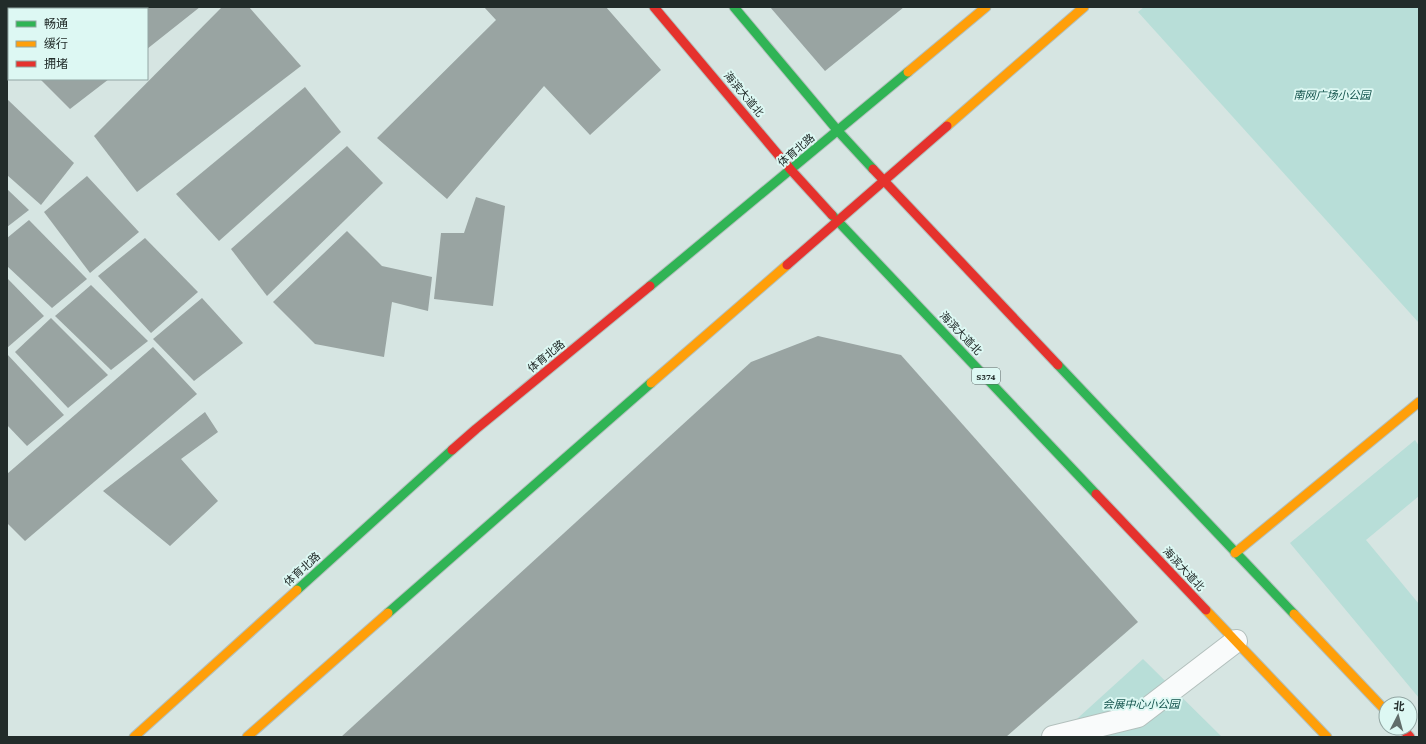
<svg xmlns="http://www.w3.org/2000/svg" width="1426" height="744" viewBox="0 0 1426 744" font-family="'Crimson Pro','Noto Sans SC',serif">
<rect width="100%" height="100%" fill="#d6e5e2"/>
<g fill="#b8ded8">
<polygon points="1144,7 1419,7 1419,323 1138,12"/>
<polygon points="1415,440 1419,446 1419,496 1366,540 1419,604 1419,698 1290,543"/>
<polygon points="1143,659 1222,737 1057,737"/>
</g>
<g fill="#99a4a2">
<polygon points="83,7 200,7 147,49 147,9 81,9"/>
<polygon points="222,7 249,7 301,66 137,192 94,136"/>
<polygon points="484,7 606,7 661,70 590,135 544,86 447,199 377,138 496,20"/>
<polygon points="770,7 904,7 825,71"/>
<polygon points="40,79 109,79 70,109"/>
<polygon points="305,87 341,132 219,241 176,194"/>
<polygon points="7,99 74,163 41,205 7,175"/>
<polygon points="347,146 383,183 267,296 231,249"/>
<polygon points="87,176 139,232 90,273 44,212"/>
<polygon points="7,189 29,210 7,227"/>
<polygon points="476,197 505,206 493,306 434,299 441,233 464,233"/>
<polygon points="29,220 87,279 52,308 7,266 7,238"/>
<polygon points="347,231 382,266 432,277 428,311 392,302 384,357 315,344 273,302"/>
<polygon points="145,238 198,292 151,333 98,276"/>
<polygon points="7,278 44,316 7,348"/>
<polygon points="91,285 148,341 111,370 55,316"/>
<polygon points="202,298 243,343 194,381 153,339"/>
<polygon points="51,318 108,375 68,408 15,352"/>
<polygon points="818,336 901,355 1138,622 1006,737 341,737 751,362"/>
<polygon points="153,347 197,394 25,541 7,523 7,474"/>
<polygon points="7,354 64,415 27,446 7,425"/>
<polygon points="205,412 218,432 181,459 218,501 170,546 103,491"/>
</g>
<g fill="none" stroke-linecap="round" stroke-linejoin="round">
<defs>
<g id="street">
<polyline points="7,8 8,7"/>
<polyline points="1053,737 1138,716 1236,641"/>
</g>
<g id="fast">
<polyline points="734,7 838,131 873,169"/>
<polyline points="832,215 1096,494"/>
<polyline points="650,286 908,72"/>
<polyline points="1058,365 1294,614"/>
<polyline points="297,590 452,450"/>
<polyline points="388,613 651,383"/>
</g>
<g id="slow">
<polyline points="908,72 986,7"/>
<polyline points="947,126 1084,7"/>
<polyline points="651,383 787,265"/>
<polyline points="1235,553 1419,402"/>
<polyline points="1206,610 1327,737"/>
<polyline points="1294,614 1386,711"/>
<polyline points="134,737 297,590"/>
<polyline points="247,737 388,613"/>
</g>
<g id="jam">
<polyline points="654,7 791,170 832,215"/>
<polyline points="873,169 1058,365"/>
<polyline points="787,265 947,126"/>
<polyline points="452,450 476,429 650,286"/>
<polyline points="1096,494 1206,610"/>
<polyline points="1402,728 1410,737"/>
</g>
</defs>
<use href="#street" stroke="#b3c0bd" stroke-width="24"/>
<use href="#fast" stroke="#b3c0bd" stroke-width="11"/>
<use href="#slow" stroke="#b3c0bd" stroke-width="11"/>
<use href="#jam" stroke="#b3c0bd" stroke-width="11"/>
<use href="#street" stroke="#f9fbfb" stroke-width="22"/>
<use href="#fast" stroke="#30b455" stroke-width="9"/>
<use href="#slow" stroke="#ff9f0a" stroke-width="9"/>
<use href="#jam" stroke="#e5322d" stroke-width="9"/>
</g>
<g text-anchor="middle" dominant-baseline="central" stroke-width="4" stroke-linejoin="round" paint-order="stroke">
<rect fill="#ddf8f3" stroke="#5a6966" stroke-width="1" x="972" y="368" width="28" height="16" rx="3"/>
<g font-size="10" font-weight="bold" fill="#222c2a">
<text x="986" y="376">S374</text>
</g>
<g font-size="11" fill="#222c2a" stroke="#ddf8f3">
<text transform="translate(744 94) rotate(50)">海滨大道北</text>
<text transform="translate(796 150) rotate(-40)">体育北路</text>
<text transform="translate(961 333) rotate(46)">海滨大道北</text>
<text transform="translate(546 356) rotate(-39)">体育北路</text>
<text transform="translate(302 569) rotate(-42)">体育北路</text>
<text transform="translate(1184 569) rotate(47)">海滨大道北</text>
</g>
<g font-size="11" font-style="italic" fill="#12524b" stroke="#ddf8f3">
<text x="1332" y="95">南网广场小公园</text>
<text x="1141" y="704">会展中心小公园</text>
</g>
</g>
<rect width="1426" height="744" fill="none" stroke="#222c2a" stroke-width="16"/>
<rect x="8" y="8" width="140" height="72" fill="#ddf8f3" stroke="#92a6a3"/>
<rect x="16" y="21" width="20" height="6" fill="#30b455" stroke="#92a6a3"/>
<text x="44" y="28" font-size="12" fill="#222c2a">畅通</text>
<rect x="16" y="41" width="20" height="6" fill="#ff9f0a" stroke="#92a6a3"/>
<text x="44" y="48" font-size="12" fill="#222c2a">缓行</text>
<rect x="16" y="61" width="20" height="6" fill="#e5322d" stroke="#92a6a3"/>
<text x="44" y="68" font-size="12" fill="#222c2a">拥堵</text>
<g transform="translate(1398 716) rotate(6)"><circle r="19" fill="#ddf8f3" stroke="#92a6a3"/>
<path d="M0-3L7 15L0 10L-7 15Z" fill="#616d6a"/>
<text y="-6" font-size="11" font-weight="bold" text-anchor="middle" fill="#222c2a">北</text>
</g>
</svg>
